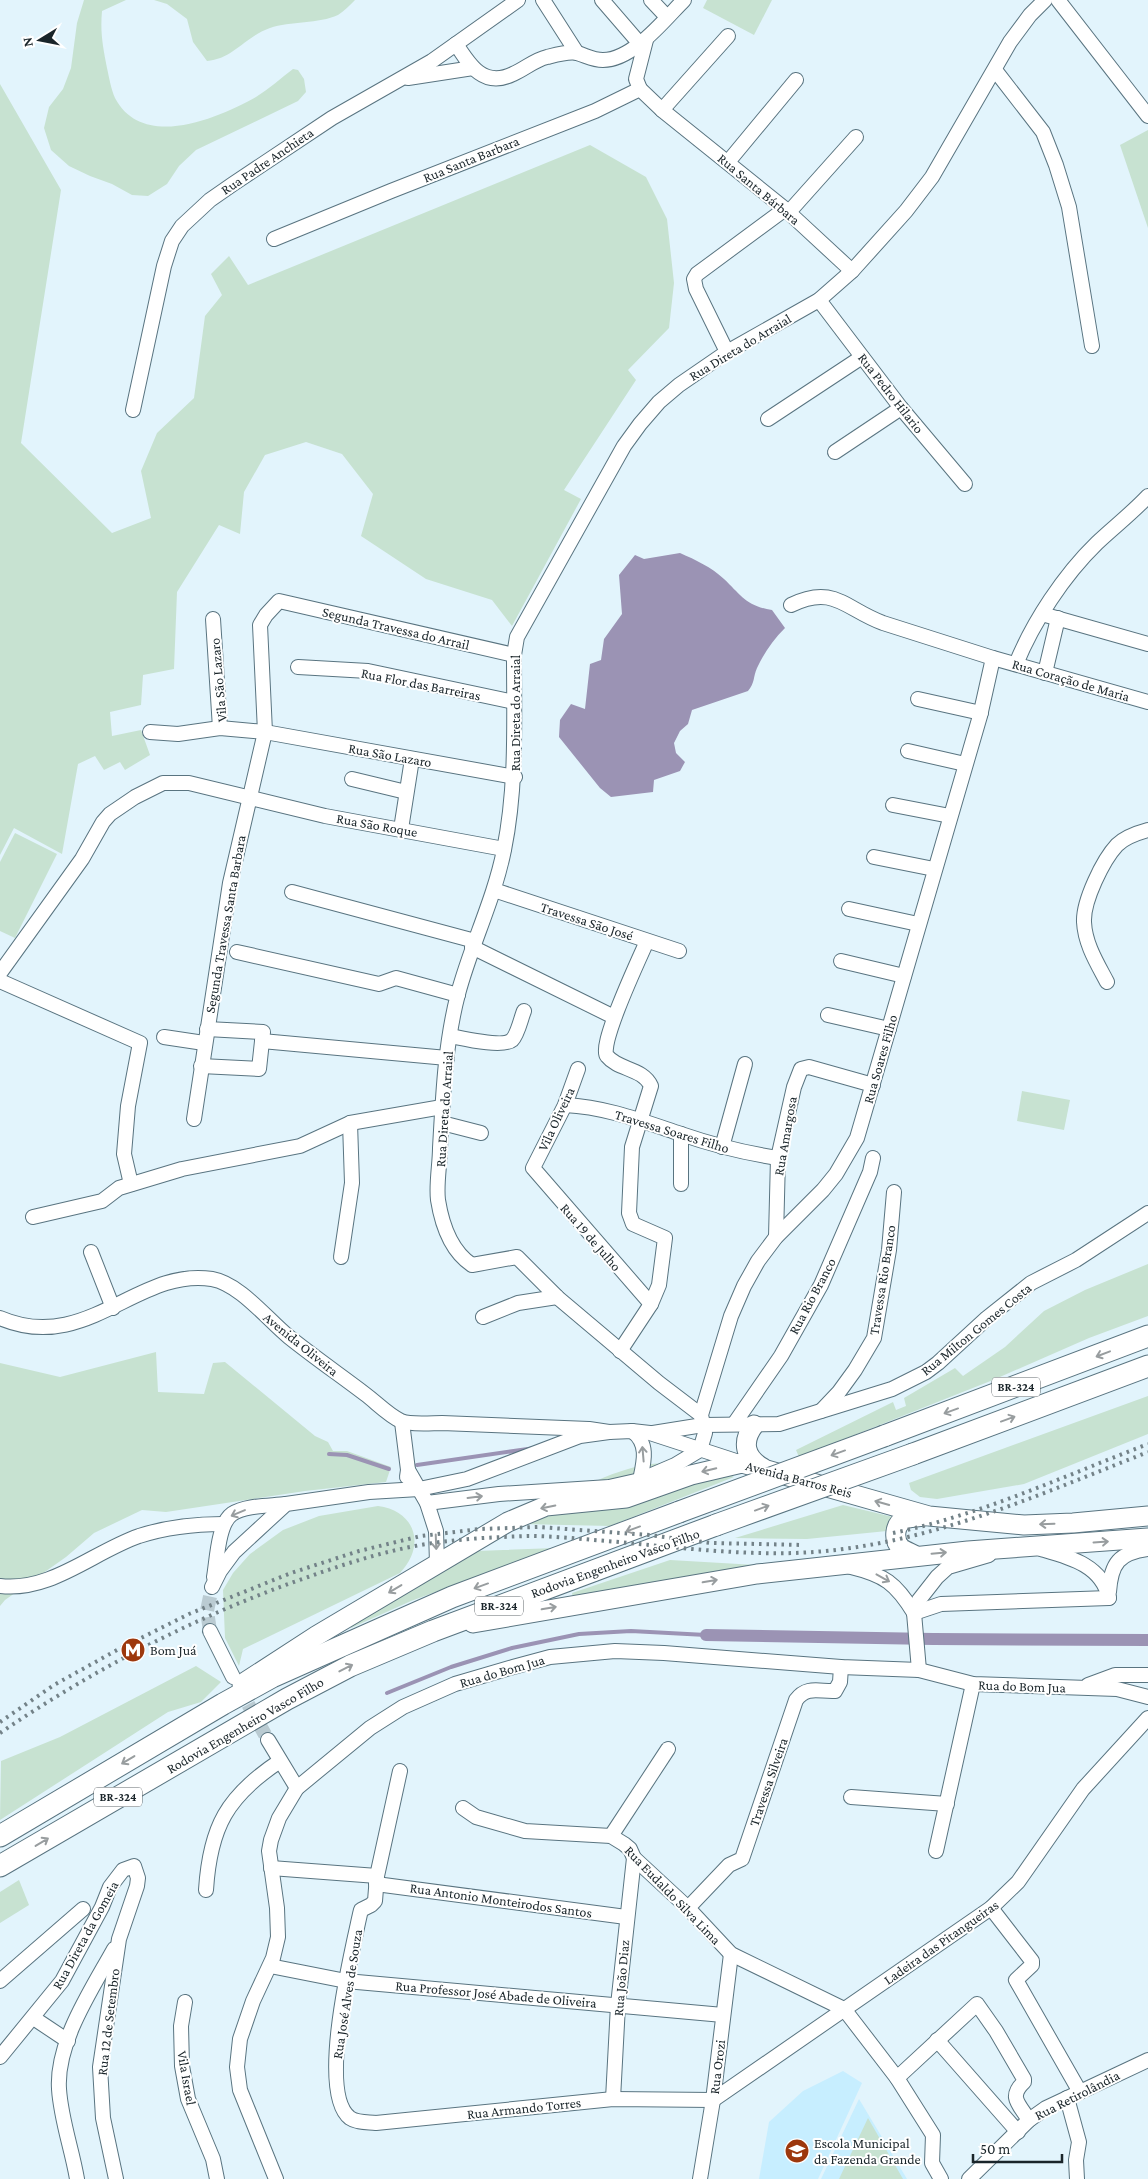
<svg xmlns="http://www.w3.org/2000/svg" width="1148" height="2179" viewBox="0 0 1148 2179" font-family="'Crimson Pro',serif">
<rect width="100%" height="100%" fill="#e2f4fc"/>
<g fill="#c7eeff">
<polygon points="843,2071 862,2083 818,2179 759,2179 769,2122 803,2091"/>
<polygon points="859,2099 907,2179 821,2179"/>
</g>
<g fill="#c7e2d1">
<path d="M 84,0 L 126,0 L 102,11 C 100,33 103,47 107,68 C 109,77 111,89 115,98 C 143,151 218,118 256,97 C 269,89 281,78 293,69 L 298,70 L 304,79 L 306,92 L 298,101 L 196,150 L 179,166 L 167,184 L 148,196 L 132,195 L 112,184 L 90,176 L 69,166 L 51,150 L 44,128 L 49,107 L 63,89 L 71,68 L 77,23 Z"/>
<path d="M 154,0 L 355,0 C 350,5 344,11 338,15 C 319,24 290,21 270,28 C 246,36 233,59 207,61 L 193,42 L 187,19 L 167,4 Z"/>
<polygon points="707,0 772,0 754,35 703,8"/>
<polygon points="0,84 61,190 21,443 112,533 151,518 141,471 157,433 194,398 205,316 222,295 211,274 229,256 248,285 590,145 646,177 667,219 674,283 669,328 628,370 636,380 564,490 581,499 512,626 492,600 426,579 361,536 373,494 342,454 306,442 265,455 244,492 240,534 219,525 177,592 174,669 143,675 141,705 110,712 112,736 141,730 150,755 125,770 120,762 104,770 95,756 78,764 62,854 14,828 0,855"/>
<polygon points="1148,130 1148,228 1120,145"/>
<polygon points="15,833 57,854 15,938 0,931 0,862"/>
<polygon points="1022,1091 1070,1100 1064,1130 1017,1121"/>
<polygon points="1148,1264 1148,1316 1089,1338 993,1380 799,1457 796,1450 893,1402 896,1410 906,1406 904,1398 955,1368 963,1376 1005,1347 1044,1311 1085,1290"/>
<polygon points="156,1352 158,1392 204,1394 213,1363 225,1362 315,1436 328,1442 333,1451 347,1451 391,1467 386,1482 305,1491 166,1512 142,1510 94,1533 66,1557 5,1600 0,1606 0,1363 60,1377"/>
<polygon points="1148,1396 1148,1434 1024,1484 937,1499 920,1497 911,1490 909,1483"/>
<path d="M 674,1462 L 714,1466 L 734,1477 L 610,1526 L 521,1524 C 557,1501 593,1478 635,1467 C 647,1463 661,1464 674,1462 Z"/>
<polygon points="843,1505 893,1517 887,1531 807,1539 735,1538"/>
<path d="M 378,1506 C 416,1511 426,1546 400,1573 L 243,1649 L 239,1666 L 225,1638 L 223,1590 L 233,1573 L 250,1554 L 283,1530 L 319,1516 Z"/>
<polygon points="555,1548 411,1601 351,1628 352,1623 477,1551"/>
<polygon points="670,1560 756,1565 573,1598 572,1593"/>
<polygon points="196,1666 221,1682 201,1702 168,1712 0,1820 1,1761 60,1737"/>
<polygon points="19,1880 29,1905 0,1923 0,1892"/>
<polygon points="868,2118 903,2179 839,2179"/>
</g>
<path fill="#9b93b4" d="M 680,553 C 696,560 711,567 724,579 C 741,595 746,606 772,610 L 785,628 C 773,640 764,653 757,668 C 753,677 755,683 748,691 L 692,710 L 688,724 L 680,731 L 674,743 L 676,753 L 685,762 L 680,771 L 654,780 L 653,792 L 611,797 L 600,788 L 559,737 L 560,720 L 571,704 L 585,709 L 590,664 L 601,660 L 604,639 L 622,614 L 619,575 L 635,555 L 644,559 Z"/>
<g fill="none" stroke-linecap="round" stroke-linejoin="round">
<g stroke="#9b93b4" stroke-width="4">
<polyline points="329,1454 347,1455 389,1469"/>
<polyline points="417,1465 535,1448"/>
<polyline points="387,1693 451,1667 512,1648 579,1634 631,1631 706,1635"/>
</g>
<polyline stroke="#9b93b4" stroke-width="12" points="706,1635 933,1639 1148,1640"/>
<g stroke="#bacbd2" stroke-width="14" stroke-dasharray="14 7" stroke-linecap="butt">
<polyline points="210,1631 207,1611 212,1587"/>
<polyline points="238,1686 268,1740"/>
</g>
<defs>
<g id="minor">
<polyline points="543,0 577,53"/>
<polyline points="602,0 640,44"/>
<polyline points="651,0 667,17"/>
<polyline points="1058,0 1148,116"/>
<path d="M 456,44 C 470,66 484,88 513,74 C 525,69 534,60 547,57 C 555,55 569,51 577,53 C 587,56 593,60 603,60 C 633,60 665,19 684,0"/>
<polyline points="995,70 1043,132 1056,165 1069,207 1092,346"/>
<polyline points="408,78 473,68"/>
<polyline points="640,89 636,79 646,40"/>
<polyline points="662,110 728,36"/>
<polyline points="728,162 796,80"/>
<polyline points="789,212 856,137"/>
<polyline points="274,239 391,191 595,111 640,89 662,110 785,209 852,271"/>
<polyline points="819,300 901,408 965,484"/>
<polyline points="727,352 696,289 694,279 697,274 785,209"/>
<polyline points="133,410 164,266 172,241 182,226 210,200 233,184 332,118 432,61 518,0"/>
<polyline points="768,419 862,357"/>
<polyline points="835,452 901,408"/>
<path d="M 791,605 C 834,584 845,609 883,623 L 993,658 L 1148,702"/>
<polyline points="1042,614 1148,644"/>
<polyline points="213,619 220,728"/>
<path d="M 1016,664 C 1033,622 1064,575 1097,543 C 1114,527 1132,513 1148,496"/>
<polyline points="298,667 368,671 514,702"/>
<polyline points="1045,673 1058,618"/>
<polyline points="918,699 981,713"/>
<polyline points="150,732 178,734 220,728 265,732 515,777"/>
<polyline points="908,751 965,764"/>
<polyline points="352,779 406,792"/>
<polyline points="893,805 950,816"/>
<polyline points="401,829 412,759"/>
<polyline points="874,857 934,869"/>
<polyline points="494,890 679,951"/>
<polyline points="292,892 475,941"/>
<polyline points="849,909 918,924"/>
<polyline points="472,947 614,1017"/>
<polyline points="237,952 379,984 396,978 458,995"/>
<polyline points="841,961 904,976"/>
<polyline points="0,973 82,859 103,822 110,814 135,797 163,783 189,783 325,816 504,849"/>
<polyline points="0,981 140,1043 128,1106 124,1154 131,1184"/>
<path d="M 1107,982 C 1097,963 1085,944 1084,922 C 1083,901 1103,860 1117,845 C 1125,837 1137,833 1148,830"/>
<polyline points="828,1015 889,1029"/>
<path d="M 450,1036 C 461,1038 503,1048 512,1040 C 518,1034 521,1018 524,1011"/>
<polyline points="164,1037 204,1043"/>
<polyline points="262,1041 447,1058"/>
<polyline points="201,1066 259,1069 263,1032 207,1029"/>
<polyline points="578,1069 565,1105 533,1168 651,1304"/>
<path d="M 565,1105 C 606,1107 642,1121 681,1134 C 713,1145 745,1153 778,1158"/>
<polyline points="194,1119 230,883 265,732 260,625 266,615 279,601 514,655"/>
<polyline points="442,1123 481,1133"/>
<polyline points="681,1134 681,1184"/>
<polyline points="722,1147 745,1064"/>
<polyline points="33,1217 102,1201 119,1188 182,1169 300,1146 350,1123 442,1107"/>
<polyline points="776,1237 778,1158 794,1087 801,1069 809,1067 873,1085"/>
<polyline points="91,1252 113,1308"/>
<polyline points="341,1257 352,1183 350,1123"/>
<polyline points="483,1317 518,1303 557,1297"/>
<path d="M 0,1318 C 86,1355 138,1267 212,1279 C 240,1284 267,1319 289,1337 C 314,1357 340,1375 365,1394 C 376,1402 388,1415 401,1421 C 409,1425 432,1423 442,1423 C 491,1425 540,1427 589,1429 L 609,1432"/>
<path d="M 620,1351 L 651,1304 L 659,1285 L 665,1238 L 633,1224 L 629,1213 L 632,1147 L 651,1086 C 643,1068 618,1070 607,1056 C 598,1046 640,957 647,941"/>
<polyline points="821,1411 839,1392 855,1370 874,1338 889,1250 894,1192"/>
<path d="M 701,1415 L 659,1383 L 557,1297 L 517,1257 L 472,1265 C 451,1251 442,1225 438,1200 C 436,1184 440,1164 440,1148 C 443,1096 445,1044 458,994 C 471,945 494,900 504,850 C 517,786 514,720 514,655 L 517,637 L 624,446 L 640,424 L 659,402 L 679,385 L 727,352 L 819,300 L 852,271 L 906,211 L 932,177 L 1010,42 L 1030,15 L 1045,0"/>
<polyline points="402,1422 408,1470 407,1477"/>
<polyline points="734,1424 781,1356 821,1285 870,1172 873,1158"/>
<path d="M 632,1431 C 649,1443 644,1462 640,1480"/>
<polyline points="653,1433 703,1425 779,1424 892,1389 926,1372 938,1363 987,1318 1031,1283 1076,1260 1148,1213"/>
<polyline points="408,1470 427,1503 436,1531 437,1563"/>
<polyline points="427,1503 499,1494 609,1487 640,1480 675,1465 700,1450 705,1433 701,1415 731,1316 744,1286 758,1261 776,1237 823,1190 836,1174 857,1138 980,716 993,658"/>
<path d="M 1041,1549 C 1069,1557 1102,1565 1109,1598"/>
<path d="M 851,1567 C 884,1575 896,1583 914,1613"/>
<path d="M 214,1577 C 217,1560 218,1524 232,1514 C 246,1505 270,1506 286,1504"/>
<path d="M 0,1586 C 51,1592 93,1552 139,1536 C 167,1527 194,1524 223,1524"/>
<polyline points="212,1587 220,1571 234,1552 286,1504 369,1492 419,1489 467,1479 580,1436 609,1432 632,1431 650,1433 742,1463"/>
<path d="M 1109,1592 C 1111,1563 1119,1553 1148,1549"/>
<polyline points="914,1613 941,1604 1109,1598"/>
<polyline points="210,1631 233,1677"/>
<polyline points="919,1670 914,1613 919,1600 937,1577 948,1567 989,1555"/>
<polyline points="1088,1685 1115,1675 1148,1675"/>
<polyline points="268,1740 297,1788"/>
<path d="M 400,1771 L 377,1876 L 375,1901 L 371,1905 L 361,1910 L 360,1914 C 352,1951 317,2093 350,2118 C 357,2123 368,2122 376,2123 L 613,2099 L 713,2100"/>
<polyline points="851,1797 947,1804"/>
<polyline points="463,1808 476,1817 525,1831 611,1836 624,1844 630,1849 634,1858 688,1908 731,1954 844,2009 897,2078 933,2135 932,2163 941,2179"/>
<polyline points="611,1836 668,1749"/>
<polyline points="936,1851 973,1684"/>
<polyline points="271,1868 377,1876"/>
<polyline points="376,1884 626,1917"/>
<path d="M 206,1890 C 210,1827 227,1796 280,1761"/>
<path d="M 688,1908 L 729,1865 L 742,1859 L 796,1700 C 807,1685 820,1692 835,1691 L 840,1682 L 841,1667"/>
<polyline points="991,1908 1032,1961 1032,1965 1016,1980 1080,2092"/>
<polyline points="270,1966 346,1981 723,2015"/>
<polyline points="0,1981 83,1909"/>
<polyline points="185,2002 181,2026 182,2066 188,2099 213,2159 217,2179"/>
<polyline points="38,2021 68,2041"/>
<polyline points="937,2040 1018,2132"/>
<polyline points="0,2057 62,1981 102,1907 110,1887 123,1870 134,1866 138,1878 137,1886 119,1939 100,2067 103,2118 116,2179"/>
<path d="M 897,2078 L 977,2004 L 996,2031 L 1024,2079 L 1024,2082 C 1008,2097 1019,2104 1029,2120"/>
<polyline points="1067,2098 1079,2142 1076,2160 1077,2179"/>
<polyline points="613,2099 618,2005 634,1858"/>
<polyline points="713,2100 991,1908 1018,1882 1083,1789 1148,1718"/>
<path d="M 77,2179 C 72,2149 61,2120 59,2089 C 56,2042 92,1989 114,1949"/>
<polyline points="276,2179 240,2090 237,2067 240,2039 253,2001 273,1958 278,1937 277,1908 269,1851 271,1840 279,1818 297,1788 370,1728 403,1707 455,1684 513,1667 550,1657 615,1651 664,1653 841,1667 919,1670 973,1684 1117,1689 1148,1697"/>
<polyline points="700,2179 713,2100 731,1954"/>
<polyline points="969,2179 1029,2120 1046,2108 1148,2060"/>
</g>
<g id="major">
<path d="M 754,1425 C 741,1442 745,1458 763,1468"/>
<path d="M 916,1556 C 911,1553 905,1551 901,1548 C 893,1540 894,1524 905,1519 C 911,1517 919,1517 925,1516"/>
<polyline points="473,1623 757,1574 968,1551 1148,1538"/>
<polyline points="242,1684 316,1636 508,1522 546,1506 626,1498 691,1475 742,1463 929,1516 1024,1525 1073,1523 1148,1516"/>
</g>
<g id="highway">
<polyline points="884,1436 1148,1336"/>
<polyline points="913,1454 1148,1366"/>
<polyline points="0,1836 223,1704 272,1677 452,1597 679,1512"/>
<polyline points="0,1866 287,1699 350,1666 433,1631 716,1525"/>
</g>
</defs>
<use href="#minor" stroke="#597480" stroke-width="16"/>
<use href="#major" stroke="#597480" stroke-width="21"/>
<use href="#highway" stroke="#597480" stroke-width="23"/>
<use href="#minor" stroke="#fff" stroke-width="14"/>
<use href="#major" stroke="#fff" stroke-width="19"/>
<use href="#highway" stroke="#fff" stroke-width="21"/>
<g stroke="#738288" stroke-width="4" stroke-dasharray="2.5 5" stroke-linecap="butt">
<path d="M 893,1533 C 981,1515 1064,1476 1148,1444"/>
<polyline points="0,1722 54,1685 117,1650 189,1614 291,1573 359,1551 421,1536 480,1529 538,1527 649,1535 711,1543 804,1545"/>
<path d="M 0,1733 C 96,1668 198,1615 308,1577 C 353,1561 400,1546 449,1541 C 474,1538 501,1537 527,1536 C 549,1536 572,1538 594,1540 C 660,1545 727,1555 794,1553 C 919,1549 1033,1497 1148,1452"/>
</g>
<defs>
<g id="highway-bridge">
<polyline points="679,1512 884,1436"/>
<polyline points="716,1525 913,1454"/>
</g>
</defs>
<use href="#highway-bridge" stroke="#597480" stroke-width="23" stroke-linecap="butt"/>
<use href="#highway-bridge" stroke="#fff" stroke-width="21"/>
</g>
<defs><path id="oneway-shaft" d="M-6 0H5M1.5-3L5.5 0L1.5 3" fill="none" stroke-width="1.6" stroke-linecap="round" stroke-linejoin="round" transform="scale(1.25)"/></defs>
<g stroke="#989d9f">
<use href="#oneway-shaft" transform="translate(1103 1354) rotate(159)"/>
<use href="#oneway-shaft" transform="translate(951 1411) rotate(160)"/>
<use href="#oneway-shaft" transform="translate(1008 1419) rotate(-20)"/>
<use href="#oneway-shaft" transform="translate(838 1453) rotate(160)"/>
<use href="#oneway-shaft" transform="translate(643 1454) rotate(-95)"/>
<use href="#oneway-shaft" transform="translate(709 1470) rotate(166)"/>
<use href="#oneway-shaft" transform="translate(475 1497) rotate(-7)"/>
<use href="#oneway-shaft" transform="translate(882 1503) rotate(-164)"/>
<use href="#oneway-shaft" transform="translate(548 1507) rotate(168)"/>
<use href="#oneway-shaft" transform="translate(762 1508) rotate(-20)"/>
<use href="#oneway-shaft" transform="translate(238 1513) rotate(157)"/>
<use href="#oneway-shaft" transform="translate(1047 1524) rotate(178)"/>
<use href="#oneway-shaft" transform="translate(633 1529) rotate(160)"/>
<use href="#oneway-shaft" transform="translate(436 1542) rotate(88)"/>
<use href="#oneway-shaft" transform="translate(1101 1542) rotate(-4)"/>
<use href="#oneway-shaft" transform="translate(939 1553) rotate(-5)"/>
<use href="#oneway-shaft" transform="translate(883 1578) rotate(29)"/>
<use href="#oneway-shaft" transform="translate(710 1581) rotate(-10)"/>
<use href="#oneway-shaft" transform="translate(481 1586) rotate(160)"/>
<use href="#oneway-shaft" transform="translate(395 1589) rotate(149)"/>
<use href="#oneway-shaft" transform="translate(549 1608) rotate(-10)"/>
<use href="#oneway-shaft" transform="translate(346 1668) rotate(-27)"/>
<use href="#oneway-shaft" transform="translate(128 1760) rotate(149)"/>
<use href="#oneway-shaft" transform="translate(42 1842) rotate(-31)"/>
</g>
<defs>
<symbol id="metro-disc" viewBox="-11 -11 22 22"><circle r="9.5" fill="#9d380d" stroke="#fff"/><path d="M-5.5 5V-5H-3L0 0L3-5H5.5V5H3V-.5L0 4L-3-.5V5Z" fill="#fff"/></symbol>
<symbol id="school-disc" viewBox="-11 -11 22 22"><circle r="9.5" fill="#9d380d" stroke="#fff"/><path d="M0-5L7-2L0 1L-7-2ZM-4 1L0 2.5L4 1V4Q0 6-4 4Z" fill="#fff"/></symbol>
</defs>
<g fill-rule="evenodd">
<use href="#metro-disc" x="119" y="1636" width="28" height="28"/>
<use href="#school-disc" x="783" y="2137" width="28" height="28"/>
</g>
<g text-anchor="middle" dominant-baseline="central" stroke-width="4" stroke-linejoin="round" paint-order="stroke">
<g fill="#fff" stroke="#5f666a" stroke-width="1">
<rect x="992" y="1377.5" width="48" height="19" rx="4"/>
<rect x="475" y="1596.5" width="48" height="19" rx="4"/>
<rect x="94" y="1787.5" width="48" height="19" rx="4"/>
</g>
<g font-size="12" font-weight="bold" fill="#1a252a">
<text x="1016" y="1387">BR-324</text>
<text x="499" y="1606">BR-324</text>
<text x="118" y="1797">BR-324</text>
</g>
<g font-size="14" fill="#1a252a" stroke="#fff">
<text transform="translate(471 159) rotate(-22)">Rua Santa Barbara</text>
<text transform="translate(267 161) rotate(-34)">Rua Padre Anchieta</text>
<text transform="translate(759 189) rotate(40)">Rua Santa Bárbara</text>
<text transform="translate(740 347) rotate(-31)">Rua Direta do Arraial</text>
<text transform="translate(891 393) rotate(52)">Rua Pedro Hilario</text>
<text transform="translate(396 628) rotate(13)">Segunda Travessa do Arrail</text>
<text transform="translate(218 680) rotate(-95)">Vila São Lazaro</text>
<text transform="translate(1071 680) rotate(16)">Rua Coração de Maria</text>
<text transform="translate(421 684) rotate(11)">Rua Flor das Barreiras</text>
<text transform="translate(515 713) rotate(-90)">Rua Direta do Arraial</text>
<text transform="translate(390 755) rotate(10)">Rua São Lazaro</text>
<text transform="translate(377 825) rotate(10)">Rua São Roque</text>
<text transform="translate(587 921) rotate(18)">Travessa São José</text>
<text transform="translate(225 924) rotate(-80)">Segunda Travessa Santa Barbara</text>
<text transform="translate(880 1059) rotate(-74)">Rua Soares Filho</text>
<text transform="translate(444 1109) rotate(-86)">Rua Direta do Arraial</text>
<text transform="translate(556 1119) rotate(-65)">Vila Oliveira</text>
<text transform="translate(672 1131) rotate(17)">Travessa Soares Filho</text>
<text transform="translate(785 1136) rotate(-80)">Rua Amargosa</text>
<text transform="translate(591 1237) rotate(49)">Rua 19 de Julho</text>
<text transform="translate(882 1280) rotate(-81)">Travessa Rio Branco</text>
<text transform="translate(812 1296) rotate(-62)">Rua Rio Branco</text>
<text transform="translate(976 1329) rotate(-39)">Rua Milton Gomes Costa</text>
<text transform="translate(301 1344) rotate(39)">Avenida Oliveira</text>
<text transform="translate(799 1479) rotate(15)">Avenida Barros Reis</text>
<text transform="translate(615 1563) rotate(-20)">Rodovia Engenheiro Vasco Filho</text>
<text transform="translate(502 1671) rotate(-16)">Rua do Bom Jua</text>
<text transform="translate(1022 1686) rotate(2)">Rua do Bom Jua</text>
<text transform="translate(245 1725) rotate(-30)">Rodovia Engenheiro Vasco Filho</text>
<text transform="translate(768 1782) rotate(-71)">Travessa Silveira</text>
<text transform="translate(673 1895) rotate(46)">Rua Eudaldo Silva Lima</text>
<text transform="translate(501 1900) rotate(8)">Rua Antonio Monteirodos Santos</text>
<text transform="translate(85 1935) rotate(-61)">Rua Direta da Gomeia</text>
<text transform="translate(941 1942) rotate(-35)">Ladeira das Pitangueiras</text>
<text transform="translate(621 1978) rotate(-85)">Rua João Diaz</text>
<text transform="translate(347 1994) rotate(-81)">Rua José Alves de Souza</text>
<text transform="translate(496 1994) rotate(5)">Rua Professor José Abade de Oliveira</text>
<text transform="translate(108 2022) rotate(-83)">Rua 12 de Setembro</text>
<text transform="translate(717 2067) rotate(-83)">Rua Orozi</text>
<text transform="translate(187 2078) rotate(80)">Vila Israel</text>
<text transform="translate(1077 2095) rotate(-27)">Rua Retirolândia</text>
<text transform="translate(524 2108) rotate(-6)">Rua Armando Torres</text>
</g>
<g font-size="14" fill="#1a252a" stroke="#fff" text-anchor="start">
<text x="150" y="1650">Bom Juá</text>
<text x="814" y="2143">Escola Municipal<tspan x="814" dy="16">da Fazenda Grande</tspan></text>
</g>
</g>
<g transform="translate(40 40) rotate(260)" stroke="#ffffff" stroke-width="4" paint-order="stroke">
<path d="M0-4L9 19L0 12L-9 19Z" fill="#1a252a"/>
<text y="-8" font-size="14" font-weight="bold" text-anchor="middle" fill="#1a252a">N</text>
</g>
<path d="M973 2154v8h89v-8" fill="none" stroke="#1a252a" stroke-width="2.5"/>
<text x="980" y="2154" font-size="15" fill="#1a252a" stroke="#ffffff" stroke-width="4" paint-order="stroke">50 m</text>
</svg>
